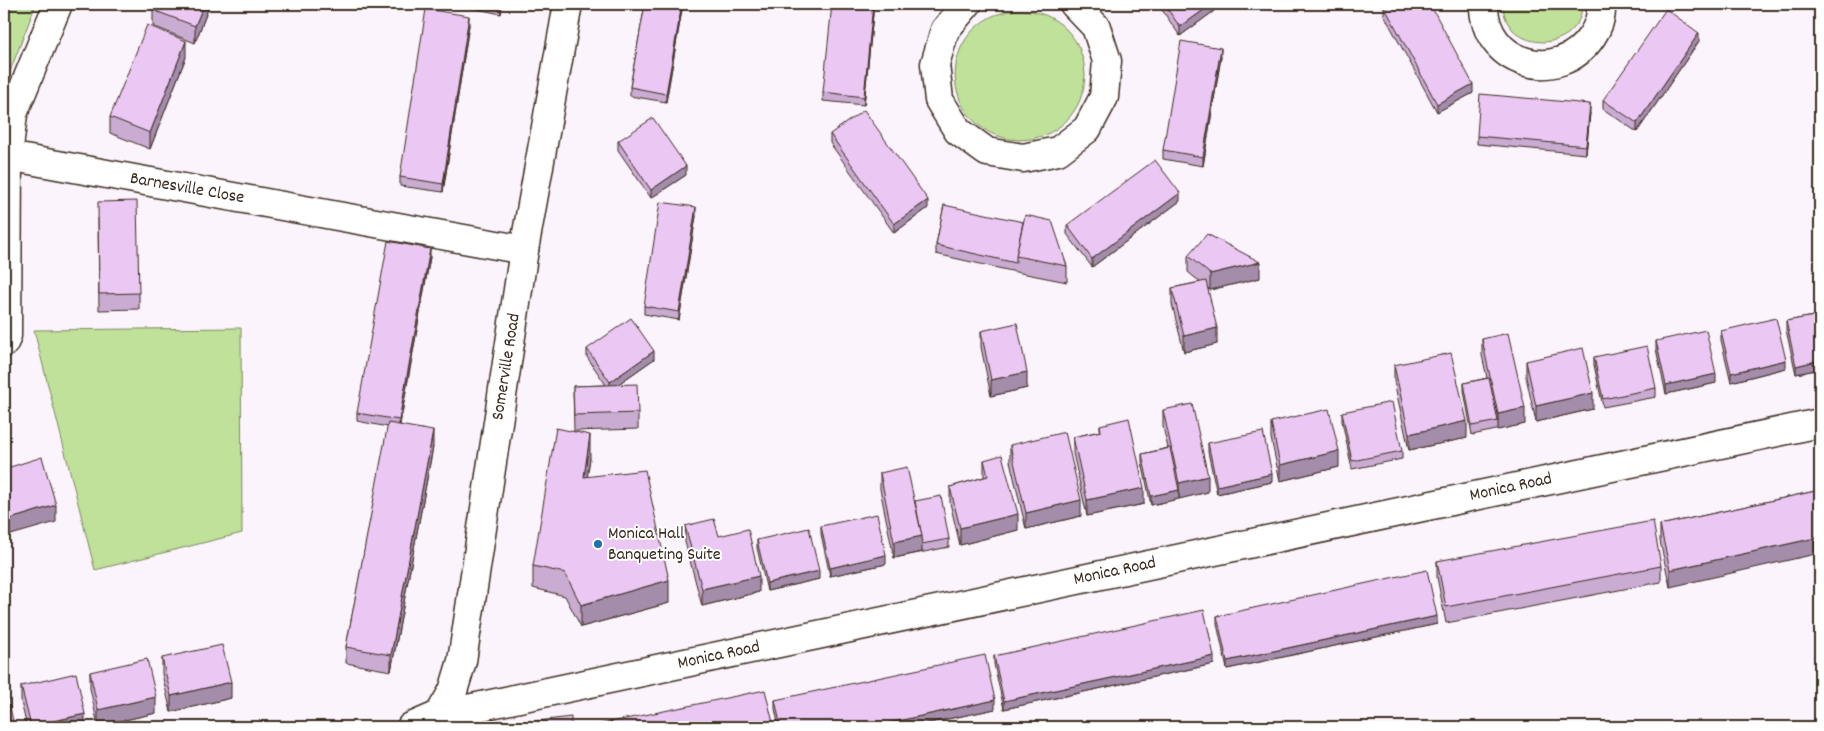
<svg xmlns="http://www.w3.org/2000/svg" width="1824" height="731" viewBox="0 0 1824 731" font-family="Dekko,sans-serif">
<rect width="100%" height="100%" fill="#fbf4fd"/>
<filter id="ink" filterUnits="userSpaceOnUse"><feTurbulence type="fractalNoise" baseFrequency=".02" numOctaves="2"/><feDisplacementMap in="SourceGraphic" scale="10" xChannelSelector="R" yChannelSelector="G"/><feConvolveMatrix kernelMatrix="1 2 1 2 8 2 1 2 1" color-interpolation-filters="sRGB"/></filter>
<g filter="url(#ink)">
<g fill="#c0e19a" stroke="#7e865c">
<polygon points="4,4 36,4 4,87"/>
<path d="M 1503,4 L 1582,4 C 1582,54 1504,55 1503,4 Z"/>
<circle cx="1020" cy="75" r="65"/>
<polygon points="241,328 242,533 95,570 34,330"/>
</g>
<g fill="none" stroke-linecap="round" stroke-linejoin="round">
<defs>
<g id="street">
<polyline points="58,4 13,114 8,156 524,250"/>
<polyline points="967,4 945,30 935,64 939,100 958,131 987,152 1023,158 1058,151 1087,129 1104,97 1107,61 1096,27 1074,4"/>
<path d="M 1484,4 C 1483,64 1559,87 1592,36 C 1598,27 1602,15 1601,4"/>
<polyline points="4,343 7,336 8,156"/>
<polyline points="411,727 439,715 1820,423"/>
</g>
<polyline id="secondary" points="440,727 439,715 453,691 462,661 524,250 568,4"/>
</defs>
<use href="#street" stroke="#3b2a1e" stroke-width="31"/>
<use href="#secondary" stroke="#3b2a1e" stroke-width="31"/>
<use href="#street" stroke="#fff" stroke-width="28"/>
<use href="#secondary" stroke="#fff" stroke-width="28"/>
</g>
<g fill="#caacd2" stroke="#3b2a1e">
<polygon points="210,4 195,43 153,26 153,10"/>
<polygon points="457,4 502,4 501,14 457,5"/>
<polygon points="645,4 683,4 666,102 630,96 630,87"/>
<polygon points="874,4 864,105 823,101 823,92"/>
<polygon points="1158,4 1214,4 1214,11 1180,36"/>
<polygon points="1384,6 1473,93 1437,112 1384,15"/>
<polygon points="469,25 443,192 400,186 400,177"/>
<polygon points="1699,41 1637,132 1603,109 1603,100"/>
<polygon points="186,57 150,149 110,133 110,117"/>
<polygon points="1221,57 1203,166 1163,159 1163,150"/>
<polygon points="1590,113 1586,154 1477,144 1477,136"/>
<polygon points="830,134 928,208 894,233 830,143"/>
<polygon points="618,141 686,175 651,198 618,150"/>
<polygon points="1180,201 1092,267 1067,234 1067,225"/>
<polygon points="944,205 1067,266 1067,282 1016,272 936,254 936,245"/>
<polygon points="696,216 679,320 644,314 644,306"/>
<polygon points="98,218 139,293 139,309 99,310"/>
<polygon points="1188,256 1260,278 1210,290 1208,288 1217,344 1184,352 1172,304 1172,288 1200,282 1188,272"/>
<polygon points="430,257 400,425 433,447 391,671 346,663 346,647 388,427 357,421 357,413"/>
<polygon points="1820,315 1820,369 1796,374 1786,330 1786,321"/>
<polygon points="981,331 1027,388 991,396 981,347"/>
<polygon points="1721,331 1786,368 1731,382 1721,340"/>
<polygon points="1482,339 1525,424 1472,435 1464,391 1464,383 1487,378 1482,355"/>
<polygon points="1656,341 1716,383 1666,394 1656,349"/>
<polygon points="587,349 654,359 617,385 638,413 638,429 574,431 573,386 606,385 587,357"/>
<polygon points="1594,357 1656,388 1656,397 1603,407 1594,365"/>
<polygon points="1526,361 1593,409 1536,422 1526,377"/>
<polygon points="1394,365 1467,438 1409,450 1394,381"/>
<polygon points="1163,410 1208,492 1151,505 1142,462 1142,454 1168,448 1163,427"/>
<polygon points="1342,412 1402,451 1402,459 1352,469 1342,421"/>
<polygon points="1271,422 1339,467 1280,481 1271,438"/>
<polygon points="1100,425 1144,504 1087,516 1073,453 1073,437 1100,431"/>
<polygon points="1208,443 1272,482 1217,494 1208,452"/>
<polygon points="1010,445 1081,516 1026,529 1010,461"/>
<polygon points="590,458 587,477 669,603 581,627 565,596 533,588 533,566"/>
<polygon points="984,460 1018,530 960,545 950,503 950,487 984,477"/>
<polygon points="880,473 915,501 949,539 949,547 894,558 880,489"/>
<polygon points="1820,490 1670,587 1660,541 1660,525"/>
<polygon points="685,526 719,536 759,592 702,606 685,542"/>
<polygon points="821,526 886,564 830,576 821,534"/>
<polygon points="757,540 819,579 767,591 757,548"/>
<polygon points="1437,561 1661,566 1661,582 1446,623 1437,577"/>
<polygon points="1217,616 1437,624 1227,669 1217,624"/>
<polygon points="994,656 1214,664 1004,709 994,664"/>
<polygon points="162,658 231,698 171,712 162,674"/>
<polygon points="90,672 156,713 98,726 90,688"/>
<polygon points="21,686 85,727 27,727 21,702"/>
<polygon points="775,700 995,709 910,727 779,727 775,709"/>
</g>
<g fill="#a48cab" stroke="#3b2a1e">
<polygon points="204,4 210,4 195,43 195,26"/>
<polygon points="501,4 502,4 501,14"/>
<polygon points="682,4 683,4 666,102 666,94"/>
<polygon points="873,4 874,4 864,105 864,97"/>
<polygon points="1212,4 1214,4 1214,11 1180,36 1180,27"/>
<polygon points="469,16 469,25 443,192 443,184"/>
<polygon points="1699,33 1699,41 1637,132 1637,123"/>
<polygon points="186,41 186,57 150,149 150,133"/>
<polygon points="1221,48 1221,57 1203,166 1203,157"/>
<polygon points="1473,84 1473,93 1437,112 1437,104"/>
<polygon points="1590,104 1590,113 1586,154 1586,146"/>
<polygon points="686,166 686,175 651,198 651,190"/>
<polygon points="1180,193 1180,201 1092,267 1092,259"/>
<polygon points="928,200 928,208 894,233 894,224"/>
<polygon points="696,207 696,216 679,320 679,312"/>
<polygon points="430,249 430,257 399,429 399,420"/>
<polygon points="1260,262 1260,278 1210,290 1210,274"/>
<polygon points="1217,328 1217,344 1184,352 1184,336"/>
<polygon points="654,351 654,359 610,390 610,382"/>
<polygon points="1786,360 1786,368 1731,382 1731,373"/>
<polygon points="1820,360 1820,369 1796,374 1796,366"/>
<polygon points="1027,372 1027,388 991,396 991,380"/>
<polygon points="1716,374 1716,383 1666,394 1666,385"/>
<polygon points="1593,393 1593,409 1536,422 1536,406"/>
<polygon points="1525,408 1525,424 1498,430 1498,414"/>
<polygon points="1467,421 1467,438 1409,450 1409,434"/>
<polygon points="433,431 433,447 391,671 391,655"/>
<polygon points="590,435 590,458 584,500 584,477"/>
<polygon points="1339,451 1339,467 1280,481 1280,465"/>
<polygon points="1272,474 1272,482 1217,494 1217,486"/>
<polygon points="1208,476 1208,492 1179,499 1179,483"/>
<polygon points="1144,488 1144,504 1087,516 1087,500"/>
<polygon points="1179,490 1179,499 1151,505 1151,496"/>
<polygon points="1081,500 1081,516 1026,529 1026,513"/>
<polygon points="56,505 56,522 4,537 4,521"/>
<polygon points="1018,514 1018,530 960,545 960,528"/>
<polygon points="922,536 922,552 894,558 894,542"/>
<polygon points="1820,537 1820,553 1670,587 1670,570"/>
<polygon points="886,555 886,564 830,576 830,568"/>
<polygon points="819,571 819,579 767,591 767,583"/>
<polygon points="759,576 759,592 702,606 702,589"/>
<polygon points="669,580 669,603 581,627 581,605"/>
<polygon points="1437,616 1437,624 1227,669 1227,661"/>
<polygon points="1214,656 1214,664 1004,709 1004,701"/>
<polygon points="231,682 231,698 171,712 171,696"/>
<polygon points="156,697 156,713 98,726 98,710"/>
<polygon points="995,700 995,709 910,727 870,727"/>
<polygon points="85,714 85,727 31,727 31,726"/>
<polygon points="13,721 13,727 4,727 4,723"/>
</g>
<g fill="#ebc8f4" stroke="#3b2a1e">
<polygon points="156,4 204,4 195,26 153,10"/>
<polygon points="645,4 682,4 666,94 630,87"/>
<polygon points="832,4 873,4 864,97 823,92"/>
<polygon points="1164,4 1212,4 1180,27"/>
<polygon points="1389,4 1430,4 1473,84 1437,104 1384,6"/>
<polygon points="426,9 469,16 443,184 400,177"/>
<polygon points="1666,9 1699,33 1637,123 1603,100"/>
<polygon points="147,25 186,41 150,133 110,117"/>
<polygon points="1181,41 1221,48 1203,157 1163,150"/>
<polygon points="1480,94 1590,104 1586,146 1477,136"/>
<polygon points="864,110 928,200 894,224 830,134"/>
<polygon points="653,118 686,166 651,190 618,141"/>
<polygon points="1155,160 1180,193 1092,259 1067,225"/>
<polygon points="137,201 139,293 99,294 98,202"/>
<polygon points="660,202 696,207 679,312 644,306"/>
<polygon points="944,205 1023,222 1016,256 1016,263 936,245"/>
<polygon points="1025,215 1052,221 1067,266 1016,256"/>
<polygon points="1207,234 1260,262 1210,274 1188,256"/>
<polygon points="388,241 430,249 399,420 357,413"/>
<polygon points="1206,281 1217,328 1184,336 1172,288"/>
<polygon points="1820,315 1820,360 1796,366 1786,321"/>
<polygon points="631,318 654,351 610,382 587,349"/>
<polygon points="1776,318 1786,360 1731,373 1721,331"/>
<polygon points="1017,323 1027,372 991,380 981,331"/>
<polygon points="1706,330 1716,374 1666,385 1656,341"/>
<polygon points="1508,333 1525,408 1498,414 1482,339"/>
<polygon points="1647,346 1656,388 1603,399 1594,357"/>
<polygon points="1583,348 1593,393 1536,406 1526,361"/>
<polygon points="1451,353 1467,421 1409,434 1394,365"/>
<polygon points="1489,378 1498,421 1472,426 1464,383"/>
<polygon points="637,384 638,413 574,415 573,386"/>
<polygon points="1392,402 1402,451 1352,461 1342,412"/>
<polygon points="1192,404 1208,476 1179,483 1163,410"/>
<polygon points="1329,409 1339,451 1280,465 1271,422"/>
<polygon points="1129,418 1144,488 1087,500 1073,437 1101,431 1100,425"/>
<polygon points="388,423 433,431 391,655 346,647"/>
<polygon points="556,428 590,435 584,477 645,470 669,580 581,605 565,573 533,566"/>
<polygon points="1065,432 1081,500 1026,513 1010,445"/>
<polygon points="1263,432 1272,474 1217,486 1208,443"/>
<polygon points="1170,448 1179,490 1151,496 1142,454"/>
<polygon points="1002,455 1018,514 960,528 950,487 988,476 984,460"/>
<polygon points="42,457 56,505 4,521 4,469"/>
<polygon points="907,467 922,536 894,542 880,473"/>
<polygon points="1820,490 1820,537 1670,570 1660,525"/>
<polygon points="941,496 949,539 922,544 922,536 915,501"/>
<polygon points="877,514 886,555 830,568 821,526"/>
<polygon points="714,519 719,536 748,529 759,576 702,589 685,526"/>
<polygon points="1653,521 1661,566 1446,607 1437,561"/>
<polygon points="809,528 819,571 767,583 757,540"/>
<polygon points="1427,570 1437,616 1227,661 1217,616"/>
<polygon points="1204,610 1214,656 1004,701 994,656"/>
<polygon points="222,645 231,682 171,696 162,658"/>
<polygon points="985,655 995,700 870,727 781,727 775,700"/>
<polygon points="147,659 156,697 98,710 90,672"/>
<polygon points="76,673 85,714 31,726 21,686"/>
<polygon points="4,685 5,685 13,721 4,723"/>
<polygon points="765,690 774,727 587,727"/>
<polygon points="571,717 571,727 512,727 513,724"/>
</g>
</g>
<circle fill="#1f6fb2" stroke="#fff" stroke-width="2" cx="598" cy="544" r="5"/>
<g text-anchor="middle" dominant-baseline="central" stroke-width="4" stroke-linejoin="round" paint-order="stroke">
<g font-size="18" fill="#3b2a1e" stroke="#fff">
<text transform="translate(187 189) rotate(10)">Barnesville Close</text>
<text transform="translate(507 367) rotate(-81)">Somerville Road</text>
<text transform="translate(1511 488) rotate(-12)">Monica Road</text>
<text transform="translate(1115 572) rotate(-12)">Monica Road</text>
<text transform="translate(719 656) rotate(-12)">Monica Road</text>
</g>
<g font-size="18" fill="#3b2a1e" stroke="#fff" text-anchor="start">
<text x="608" y="534">Monica Hall<tspan x="608" dy="21">Banqueting Suite</tspan></text>
</g>
</g>
<rect width="1824" height="731" fill="none" stroke="#fff" stroke-width="20"/>
<rect x="10" y="10" width="1804" height="711" fill="none" stroke="#3b2a1e" stroke-width="2" filter="url(#ink)"/>
</svg>
